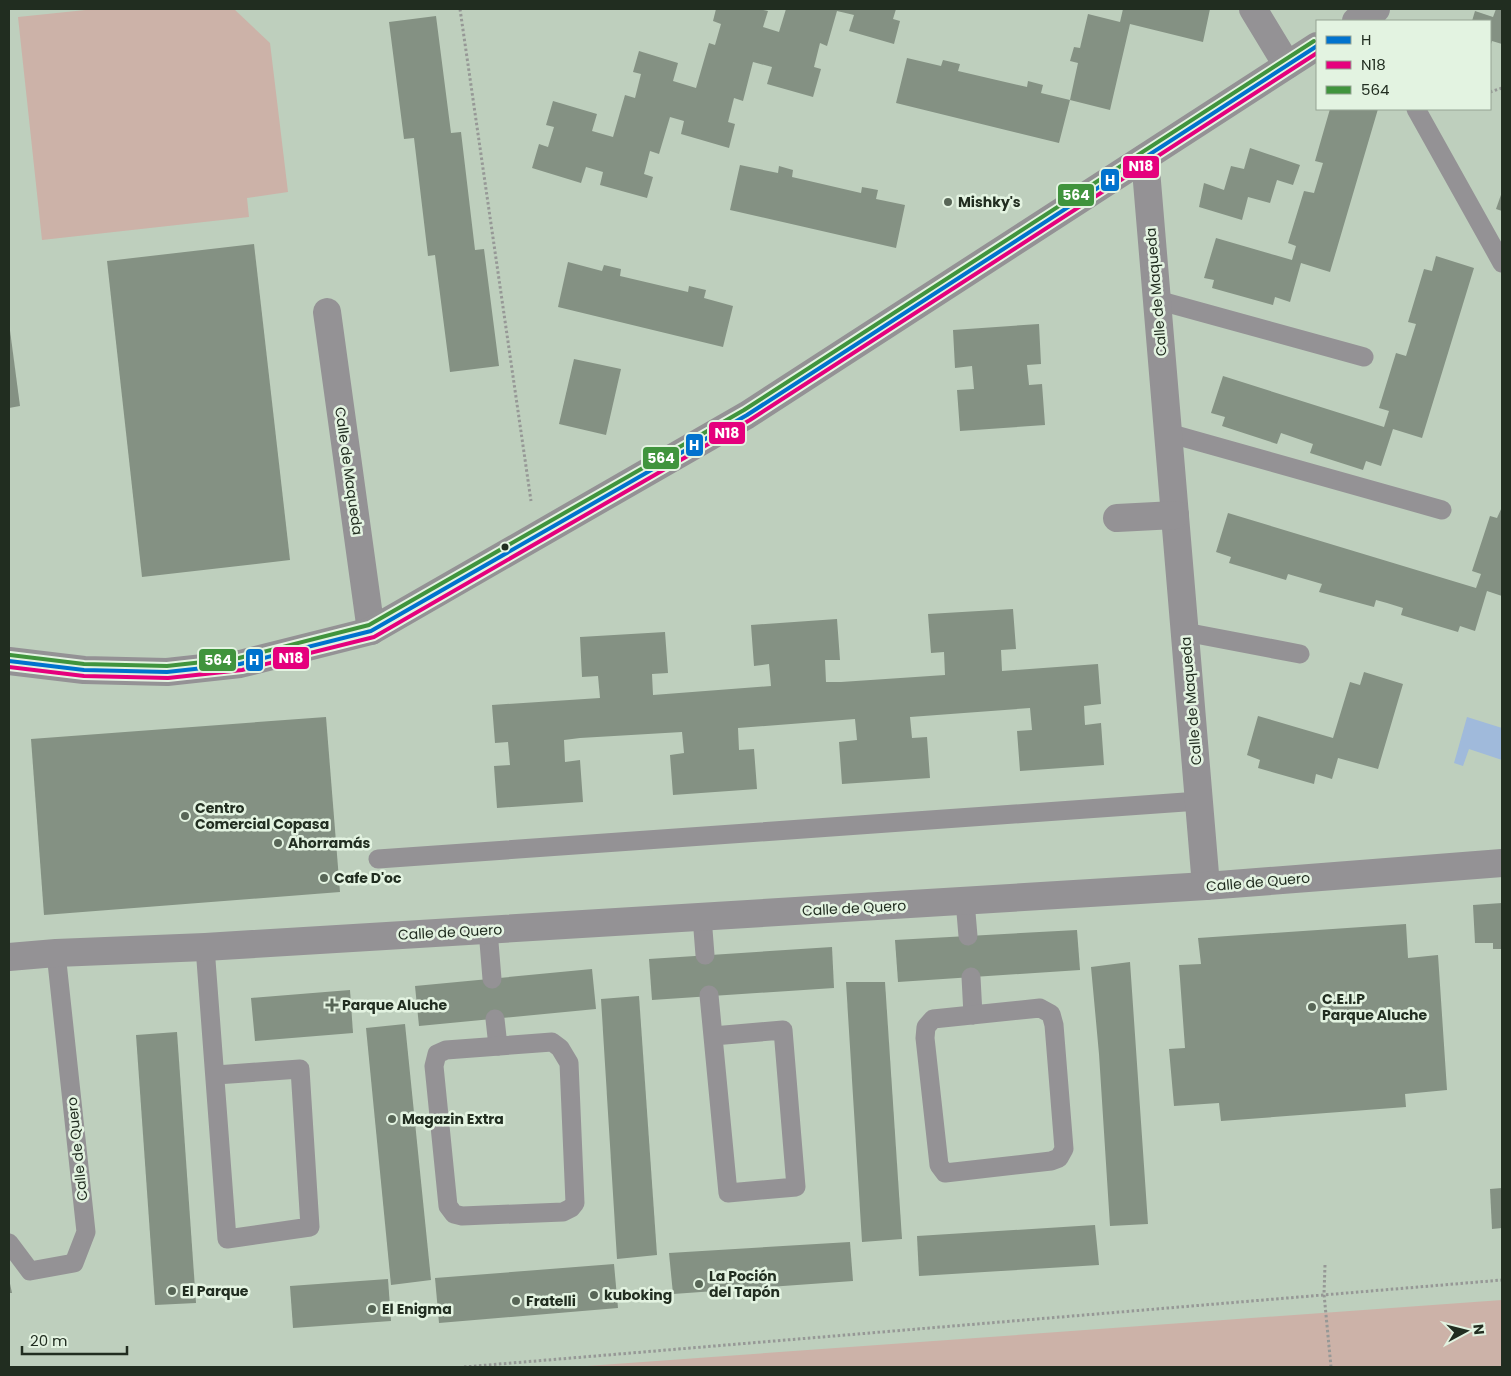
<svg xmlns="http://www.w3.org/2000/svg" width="1511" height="1376" viewBox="0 0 1511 1376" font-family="Poppins,sans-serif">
<rect width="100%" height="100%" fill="#becfbd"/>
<g fill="#ccb2a8">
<polygon points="95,9 234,9 270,43 288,192 247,198 249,217 42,240 18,17"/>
<polygon points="1502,1300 1502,1367 573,1367"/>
</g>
<polygon fill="#a0badb" points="1467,717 1502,728 1502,760 1469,749 1463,766 1454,763"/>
<g fill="#849183">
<polygon points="716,9 759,9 768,11 763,27 779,32 786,9 896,9 893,19 900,21 894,44 849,31 854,15 837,11 827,46 820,43 814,67 821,69 813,97 767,84 772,67 753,62 743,101 734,98 728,122 735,124 729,148 681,134 684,121 670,117 659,154 650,151 644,174 653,177 647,198 600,185 603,172 586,167 581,183 532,168 539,144 548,147 554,127 546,125 553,101 597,114 592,131 613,137 625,95 635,98 641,74 633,72 639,51 678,63 673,81 696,88 709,43 715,45 721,24 713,21"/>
<polygon points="1123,9 1210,9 1203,42 1130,24 1110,110 1070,100 1078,63 1070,61 1074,47 1080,48 1088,14 1120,22"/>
<polygon points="1496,9 1502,9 1502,44 1492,41 1490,47 1490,21 1472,21 1475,11 1493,17"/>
<polygon points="436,16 451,133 461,132 475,250 484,249 499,366 450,372 435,255 428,256 414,138 404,139 389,22"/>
<polygon points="907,58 941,66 943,60 960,64 958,71 1027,87 1028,81 1043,85 1041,93 1070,100 1059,143 896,103"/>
<polygon points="1330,109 1378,109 1330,272 1301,263 1290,302 1275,297 1273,305 1212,288 1214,280 1204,278 1216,238 1292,260 1296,246 1288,243 1304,191 1314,193 1323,163 1315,161"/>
<polygon points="1250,148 1300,165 1293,185 1277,180 1270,203 1248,197 1242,220 1199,207 1204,183 1224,190 1231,166 1244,169"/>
<polygon points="740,165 778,173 779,166 793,170 792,177 861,193 862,187 878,190 876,199 905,205 896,248 730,210"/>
<polygon points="1502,192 1502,211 1496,209"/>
<polygon points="254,244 290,560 142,577 107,261"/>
<polygon points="1436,256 1474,268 1422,438 1393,429 1381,466 1366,461 1363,470 1310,453 1313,444 1281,433 1277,444 1222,426 1225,417 1211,413 1223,376 1384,427 1389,411 1379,408 1396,353 1406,356 1416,324 1408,322 1424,269 1432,271"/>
<polygon points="568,262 602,271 604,265 621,269 620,276 688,292 689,286 706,290 704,298 733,306 723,347 558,307"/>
<polygon points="9,323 20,406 9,408"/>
<polygon points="1039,324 1041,364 1027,365 1029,385 1042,384 1045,425 960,431 957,390 974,389 972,366 955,368 953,330"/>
<polygon points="574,359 621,369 606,435 559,424"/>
<polygon points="1502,507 1502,596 1487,591 1475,631 1460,626 1458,632 1401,615 1403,608 1387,603 1376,600 1374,607 1319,592 1322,584 1288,574 1286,580 1229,563 1231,557 1216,552 1228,513 1476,588 1481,574 1472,571 1490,516 1497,518"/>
<polygon points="1013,609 1016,649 1001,650 1002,671 1098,664 1101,704 1084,706 1085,725 1101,723 1104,765 1020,771 1017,731 1032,730 1030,708 910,717 912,738 927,737 930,778 842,784 839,742 857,740 855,719 738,728 739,750 754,749 757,789 673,795 670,755 684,753 682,732 580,738 564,740 565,762 580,760 583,802 497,808 494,766 510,765 508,742 495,743 492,705 600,698 598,676 582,677 580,637 665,632 668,673 652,674 653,695 771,686 769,664 754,666 751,625 837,619 840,660 825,660 826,682 841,682 945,675 944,652 931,653 928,614"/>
<polygon points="1364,672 1403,684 1378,769 1338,758 1332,779 1316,774 1314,784 1258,768 1260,760 1247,755 1258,716 1333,738 1350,682 1360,685"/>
<polygon points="326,717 340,892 44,915 31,739"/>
<polygon points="1502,903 1502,949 1493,949 1493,943 1475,943 1473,905"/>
<polygon points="1406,924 1408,958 1438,955 1447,1090 1405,1094 1406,1107 1221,1121 1219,1103 1174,1106 1169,1049 1185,1048 1179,965 1201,964 1198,938"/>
<polygon points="1077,930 1080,970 898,982 895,940"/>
<polygon points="832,947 834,988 652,1000 649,959"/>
<polygon points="1130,962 1148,1224 1110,1226 1099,1054 1091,967"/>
<polygon points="592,969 596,1009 419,1026 415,986"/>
<polygon points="846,982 885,982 902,1239 862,1242"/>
<polygon points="350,990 353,1033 255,1041 251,998"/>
<polygon points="639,996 657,1255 617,1259 601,999"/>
<polygon points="405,1024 431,1280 391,1285 366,1028"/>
<polygon points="177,1032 196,1303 155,1305 136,1035"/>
<polygon points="1502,1188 1502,1228 1492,1229 1490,1189"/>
<polygon points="1095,1225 1099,1265 919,1276 917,1236"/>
<polygon points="850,1242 853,1281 673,1294 669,1253"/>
<polygon points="614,1264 618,1308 439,1323 435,1278"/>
<polygon points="9,1279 12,1293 9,1293"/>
<polygon points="388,1279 391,1321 293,1328 290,1286"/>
</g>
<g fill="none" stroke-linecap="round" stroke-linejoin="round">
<g stroke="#969896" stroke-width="3" stroke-dasharray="2.5 2.5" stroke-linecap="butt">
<polyline points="460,9 531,501"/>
<polyline points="1490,92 1502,88"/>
<polyline points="1325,1265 1324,1294 1331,1367"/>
<polyline points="464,1367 1502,1280"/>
</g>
<g stroke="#949295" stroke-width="19">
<polyline points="1416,109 1502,263"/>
<polyline points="1157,300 1364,357"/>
<polyline points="1168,433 1442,510"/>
<polyline points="1185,632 1300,654"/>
<polyline points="378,859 1199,801"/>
<polyline points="965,901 968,936"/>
<polyline points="702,917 705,955"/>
<polyline points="488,930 492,979"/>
<polyline points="205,947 227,1239 310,1227 300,1069 216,1075"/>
<polyline points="971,977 973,1015"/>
<polyline points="709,995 728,1193 796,1187 783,1030 713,1036"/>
<polygon points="1040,1008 1051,1014 1054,1025 1064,1149 1059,1158 1051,1161 945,1173 939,1165 925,1038 926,1027 933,1019"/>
<polyline points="495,1019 498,1046"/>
<polygon points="552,1042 560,1048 569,1063 575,1203 571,1208 563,1212 462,1216 454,1214 448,1206 434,1066 437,1054 446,1050"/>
<polyline points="9,1243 30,1271 74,1263 86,1232 56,953"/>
</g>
<g stroke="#949295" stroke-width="28">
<polyline points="1253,9 1287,65"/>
<polyline points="1356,21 1376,9"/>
<polyline points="1145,158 1206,886"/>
<polyline points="327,312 371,631"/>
<polyline points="1117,518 1175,515"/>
<polyline points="9,661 84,670 167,672 240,664 371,631 747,415 1317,46"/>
<polyline points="9,957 56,953 205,947 1206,886 1502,863"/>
</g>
<defs>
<polyline id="bus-1" points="9,661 84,670 167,672 240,664 371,631 747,415 1317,46"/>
<polyline id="bus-2" points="9,667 84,676 168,678 242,670 374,637 750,420 1317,53"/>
<polyline id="bus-3" points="10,655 84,664 167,666 239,658 369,625 744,410 1314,41"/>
</defs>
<use href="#bus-1" stroke="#e3f3e1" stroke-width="8"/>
<use href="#bus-2" stroke="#e3f3e1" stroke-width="8"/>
<use href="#bus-3" stroke="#e3f3e1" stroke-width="8"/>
<use href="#bus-1" stroke="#0072ce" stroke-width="4"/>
<use href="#bus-2" stroke="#e5007d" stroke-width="4"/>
<use href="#bus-3" stroke="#40943d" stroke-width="4"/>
</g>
<g fill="#586657" stroke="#e3f3e1" stroke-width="2">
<circle cx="948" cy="202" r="5"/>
<circle cx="185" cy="816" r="5"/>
<circle cx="278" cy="843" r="5"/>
<circle cx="324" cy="878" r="5"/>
<path d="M329.5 997.5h5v5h5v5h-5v5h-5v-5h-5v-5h5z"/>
<circle cx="1312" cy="1007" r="5"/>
<circle cx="392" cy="1119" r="5"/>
<circle cx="699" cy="1284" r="5"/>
<circle cx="172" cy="1291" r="5"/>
<circle cx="594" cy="1295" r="5"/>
<circle cx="516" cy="1301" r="5"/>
<circle cx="372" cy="1309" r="5"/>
</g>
<circle fill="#212d20" stroke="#e3f3e1" stroke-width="2" cx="505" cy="547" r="4.5"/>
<g text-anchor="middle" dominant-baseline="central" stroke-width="5" stroke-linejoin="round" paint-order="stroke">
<g font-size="14" font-weight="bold" fill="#212d20" stroke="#e3f3e1" text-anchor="start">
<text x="958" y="202">Mishky's</text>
<text x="195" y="808">Centro<tspan x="195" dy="16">Comercial Copasa</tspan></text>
<text x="288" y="843">Ahorramás</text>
<text x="334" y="878">Cafe D'oc</text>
<text x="1322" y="999">C.E.I.P<tspan x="1322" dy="16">Parque Aluche</tspan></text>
<text x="342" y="1005">Parque Aluche</text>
<text x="402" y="1119">Magazin Extra</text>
<text x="709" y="1276">La Poción<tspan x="709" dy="16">del Tapón</tspan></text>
<text x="182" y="1291">El Parque</text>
<text x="604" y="1295">kuboking</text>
<text x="526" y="1301">Fratelli</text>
<text x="382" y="1309">El Enigma</text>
</g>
<g font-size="14" fill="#212d20" stroke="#e3f3e1">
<text transform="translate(1156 292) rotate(-95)">Calle de Maqueda</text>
<text transform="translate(349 471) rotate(82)">Calle de Maqueda</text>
<text transform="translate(1191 701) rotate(-95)">Calle de Maqueda</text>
<text transform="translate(1258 882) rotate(-5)">Calle de Quero</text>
<text transform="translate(854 908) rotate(-3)">Calle de Quero</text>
<text transform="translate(450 932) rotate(-3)">Calle de Quero</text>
<text transform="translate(77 1149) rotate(-96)">Calle de Quero</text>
</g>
</g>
<g stroke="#e3f3e1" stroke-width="2">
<rect x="1122" y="155" width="38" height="24" rx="5" fill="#e5007d"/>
<rect x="1100" y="168" width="20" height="24" rx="5" fill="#0072ce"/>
<rect x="1057" y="183" width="38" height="24" rx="5" fill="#40943d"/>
<rect x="708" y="421" width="38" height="24" rx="5" fill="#e5007d"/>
<rect x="685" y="433" width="19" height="24" rx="5" fill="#0072ce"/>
<rect x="642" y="446" width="38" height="24" rx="5" fill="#40943d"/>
<rect x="272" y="646" width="38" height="24" rx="5" fill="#e5007d"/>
<rect x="198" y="648" width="39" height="24" rx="5" fill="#40943d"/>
<rect x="245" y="648" width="19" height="24" rx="5" fill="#0072ce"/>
</g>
<g font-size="14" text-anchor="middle" font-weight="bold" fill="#fff">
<text x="1141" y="171">N18</text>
<text x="1110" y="185">H</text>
<text x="1076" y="200">564</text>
<text x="727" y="438">N18</text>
<text x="694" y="450">H</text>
<text x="661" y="463">564</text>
<text x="291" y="663">N18</text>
<text x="218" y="665">564</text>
<text x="254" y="665">H</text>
</g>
<rect width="1511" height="1376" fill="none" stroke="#212d20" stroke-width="20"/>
<rect x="1316" y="20" width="175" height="90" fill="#e3f3e1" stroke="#95a494"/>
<rect x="1326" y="36" width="25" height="8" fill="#0072ce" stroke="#95a494"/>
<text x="1361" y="45" font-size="15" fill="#212d20">H</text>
<rect x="1326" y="61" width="25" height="8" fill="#e5007d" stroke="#95a494"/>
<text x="1361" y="70" font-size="15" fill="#212d20">N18</text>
<rect x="1326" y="86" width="25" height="8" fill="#40943d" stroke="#95a494"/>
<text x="1361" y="95" font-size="15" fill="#212d20">564</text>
<g transform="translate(1466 1331) rotate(83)" stroke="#e3f3e1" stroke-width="4" paint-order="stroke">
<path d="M0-4L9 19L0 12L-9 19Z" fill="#212d20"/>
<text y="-8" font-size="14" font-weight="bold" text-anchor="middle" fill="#212d20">N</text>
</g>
<path d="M22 1346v8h105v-8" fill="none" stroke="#212d20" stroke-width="2.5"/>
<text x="30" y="1346" font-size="15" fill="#212d20" stroke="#e3f3e1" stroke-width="4" paint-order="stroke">20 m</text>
</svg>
